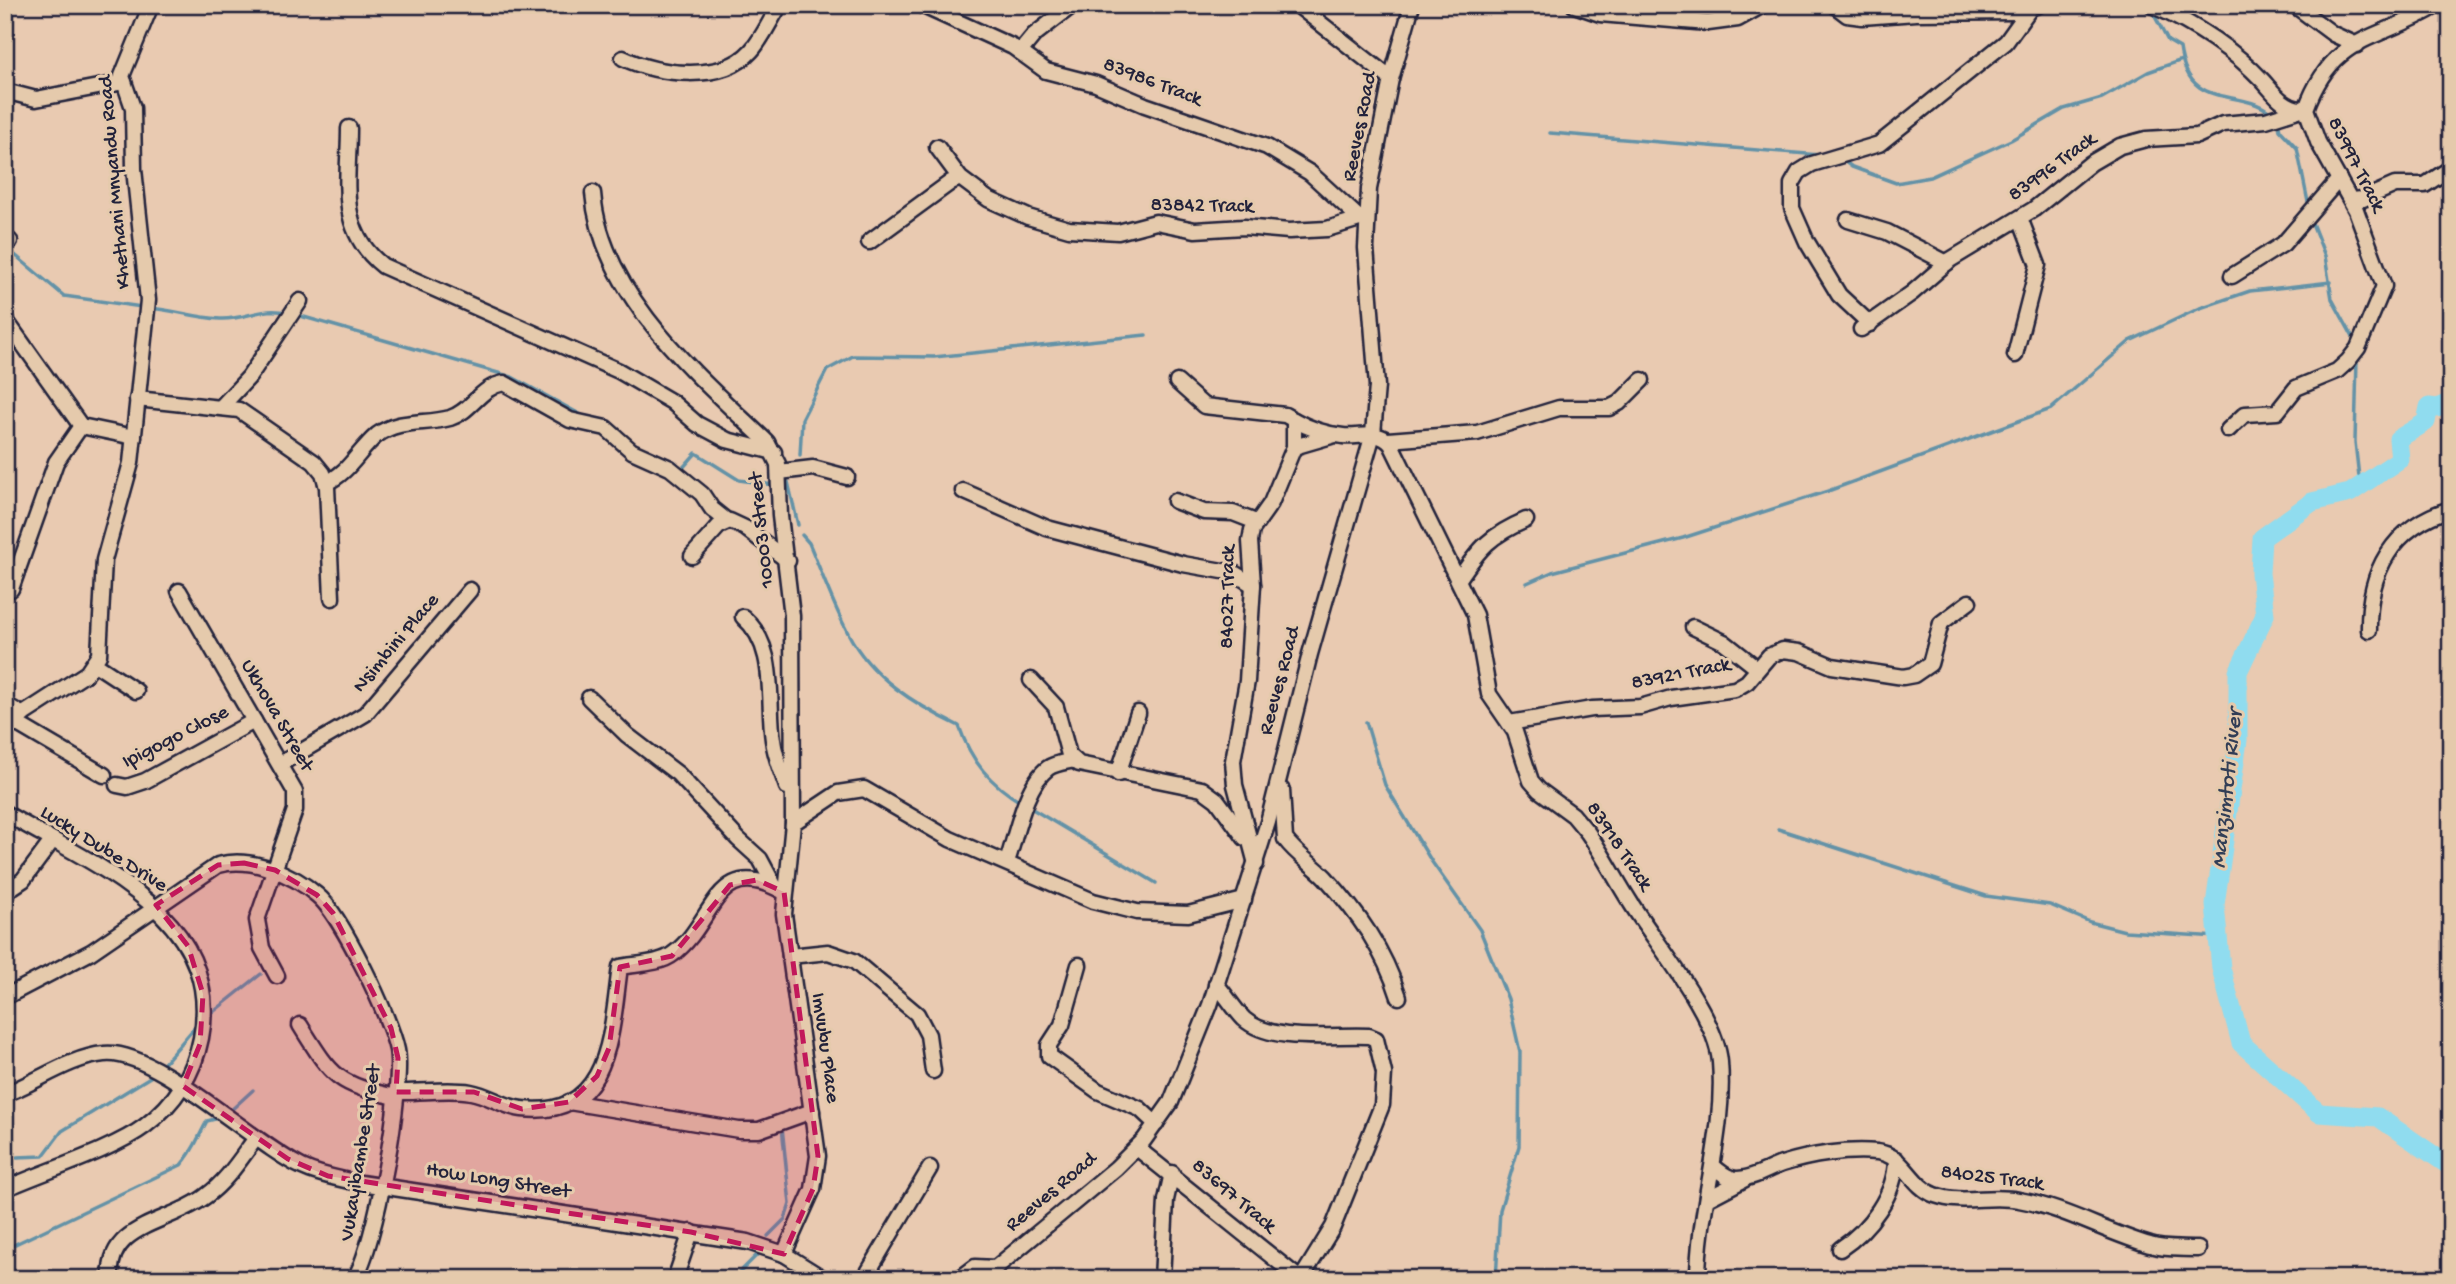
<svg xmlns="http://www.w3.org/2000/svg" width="2456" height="1284" viewBox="0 0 2456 1284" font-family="'Gochi Hand',sans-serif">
<rect width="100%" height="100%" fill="#e9cab1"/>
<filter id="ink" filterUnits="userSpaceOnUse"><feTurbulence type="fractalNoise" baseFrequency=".0143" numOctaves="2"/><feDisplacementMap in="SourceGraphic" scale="14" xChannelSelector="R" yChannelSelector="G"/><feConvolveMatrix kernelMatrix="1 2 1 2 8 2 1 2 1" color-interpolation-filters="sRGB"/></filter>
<g filter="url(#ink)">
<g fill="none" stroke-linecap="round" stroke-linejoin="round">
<g stroke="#6492a7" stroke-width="3.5">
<path d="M 2153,13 L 2168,41 L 2180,48 C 2189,113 2239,86 2271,113"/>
<polyline points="2278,121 2280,130 2297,148 2309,207"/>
<polyline points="1550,133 1820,155"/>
<polyline points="1841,159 1852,167 1896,183 1930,177 2011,140 2064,109 2102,98 2148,72 2182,60"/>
<polyline points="2310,218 2325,256 2332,299 2355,341"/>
<polyline points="9,250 64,296 142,307"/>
<path d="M 150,308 C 173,310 197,318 220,319 C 248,320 262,305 289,313"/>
<polyline points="297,315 512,377 585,417"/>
<polyline points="2357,358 2355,442 2360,486"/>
<polyline points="800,455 802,419 827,370 853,356 934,357 1146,335"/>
<polyline points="663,457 675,462 681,470 696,453 739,480 774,485"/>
<polyline points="788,482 798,525"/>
<path d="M 802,535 L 809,543 C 822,573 833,605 848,633 C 871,678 916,705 959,726 C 971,761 990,784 1022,803"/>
<polyline points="1527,583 1552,572 1683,538 1828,491 2051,409 2130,341 2200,308 2250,291 2331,282"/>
<polyline points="1366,722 1385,785 1432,862 1480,930 1508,999 1520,1052 1519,1146 1500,1210 1496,1279"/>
<polyline points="1029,807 1156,883"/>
<polyline points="1778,829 1986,896 2050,905 2090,922 2125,931 2218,937"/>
<polyline points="207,1017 261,974"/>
<polyline points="160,1068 196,1026"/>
<polyline points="229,1112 253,1090"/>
<polyline points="17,1157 43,1156 62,1131 155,1074"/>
<polyline points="5,1161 6,1160"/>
<polyline points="768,1236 785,1219 790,1204 782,1127"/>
<path d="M 5,1249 L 181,1165 C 194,1151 198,1137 207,1121 L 219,1118"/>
<polyline points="733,1279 759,1253"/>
</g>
<polyline stroke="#90dcef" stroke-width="19" points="2451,402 2437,408 2429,407 2426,422 2398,439 2400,459 2350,493 2312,502 2262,538 2260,573 2265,615 2238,672 2238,740 2215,905 2221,968 2241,1043 2319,1113 2378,1117 2451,1167"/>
<defs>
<g id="minor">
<polyline points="921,5 1013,47 1046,71 1096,84 1145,105 1267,147 1310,173 1359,218"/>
<polyline points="1574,5 1600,14 1708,23 1738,19 1763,5"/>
<polyline points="1834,5 1847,15 1862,17 1916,13 2016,12 2039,5"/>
<path d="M 2152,5 C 2192,23 2233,49 2263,81 C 2274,93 2284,108 2301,109"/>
<polyline points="2294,5 2333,34 2357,45"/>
<polyline points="1301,8 1391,79"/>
<polyline points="1020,52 1034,35 1073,5"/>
<path d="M 623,58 C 659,75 722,83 751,51 C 763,38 770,20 780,5"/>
<polyline points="5,91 36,99 124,82"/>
<path d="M 349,128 C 349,181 336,229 383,266 L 619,371 L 672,402 L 697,424 L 727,440 L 774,452"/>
<polyline points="937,147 960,178 988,199 1028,217 1069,229 1118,232 1156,222 1195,230 1244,227 1289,231 1327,229 1366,217"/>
<path d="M 593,193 C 601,295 698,376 767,442 L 778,464 L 780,516 L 792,616 L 793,823 L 784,914 L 818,1156 L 813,1189 L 784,1254"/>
<polyline points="2351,200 2363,199 2395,185 2425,185 2451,168"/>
<polyline points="1848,220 1887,232 1947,263"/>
<polyline points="869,242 951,182 960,178"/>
<polyline points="5,247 10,241"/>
<polyline points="2232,276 2283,244 2339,179"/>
<polyline points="5,319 81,426 134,437"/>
<polyline points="1870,324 1839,295 1807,242 1792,208 1792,184 1799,172 1812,164 1879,144 2006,42 2029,10"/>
<polyline points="1861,329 1912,293 1950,260 2034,209 2091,163 2120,146 2146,139 2197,136 2223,124 2266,120 2298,110"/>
<polyline points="2015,355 2038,265 2020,218"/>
<polyline points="1177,382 1204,406 1285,415 1294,420"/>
<polyline points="137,399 239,410 314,462 323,473 327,487 332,598"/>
<polyline points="221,407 249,377 300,301"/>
<path d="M 2228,430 L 2245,414 L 2277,412 L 2296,388 L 2337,371 L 2348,361 L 2358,348 L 2384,286 L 2356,210 L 2318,142 L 2306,109 C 2334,32 2378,42 2438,5"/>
<polyline points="1388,440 1477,433 1559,408 1609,408 1619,403 1642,380"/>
<polyline points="1294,447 1335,435"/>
<polyline points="779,472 813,468 847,477"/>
<path d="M 326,483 C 350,472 358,451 377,435 C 400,418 426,425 450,418 C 472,411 480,387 504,383 L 570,420 L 606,428 L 632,451 L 670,468 L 702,494 L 712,509 L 727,521"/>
<polyline points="963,491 1047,528 1183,564 1234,573 1253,585"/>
<polyline points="1175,501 1204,512 1233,513 1256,522"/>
<polyline points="692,556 719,526 730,521 745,528 788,561"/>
<path d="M 1459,579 C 1480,547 1491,535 1526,520"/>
<polyline points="11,589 56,462 81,426"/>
<polyline points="179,591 295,792 295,810 257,920 262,948 277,976"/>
<path d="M 743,617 C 778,647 767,699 773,740 C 775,757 782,772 787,787"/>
<polyline points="1693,627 1724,642 1757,668"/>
<path d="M 2369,630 C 2368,572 2392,526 2451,509"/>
<polyline points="95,664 136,691"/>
<polyline points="1031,680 1056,707 1069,755 1079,764 1202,789 1217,800 1245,838"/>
<polyline points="589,698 627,735 678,774 738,839 760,859 775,887"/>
<polyline points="5,704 23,715"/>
<polyline points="14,722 104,775"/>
<polyline points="1509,723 1592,709 1640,707 1671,698 1735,689 1747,682 1769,656 1783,650 1799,652 1832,666 1903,677 1914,675 1930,664 1941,623 1969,602"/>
<polyline points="5,726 87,673 99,655 104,560 131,463 148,300 134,169 133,108 122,76 151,5"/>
<polyline points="280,764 365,714 470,590"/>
<polyline points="1118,774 1138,713"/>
<polyline points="117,785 127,787 145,781 254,721"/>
<path d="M 1282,790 L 1285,839 C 1296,854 1312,864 1325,877 C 1359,914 1384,950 1399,997"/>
<path d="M 5,813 C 91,864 225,915 201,1038 C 194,1074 174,1104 145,1126 C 113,1150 45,1171 5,1189"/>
<polyline points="793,823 838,793 864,789 950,839 1093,901 1137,912 1188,914 1244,900"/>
<path d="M 1007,862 C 1016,836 1025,785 1048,768 C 1055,763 1066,762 1074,760"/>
<path d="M 1256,864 L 1235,785 L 1233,761 L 1247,681 L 1253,585 L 1250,541 L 1252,530 L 1271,503 L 1294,447 L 1294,420 C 1310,429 1325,434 1343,436 C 1360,438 1378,429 1391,444 L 1475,615 L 1489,694 L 1515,732 L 1531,781 L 1539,790 L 1573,815 L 1588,833 C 1604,856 1617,882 1632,905 C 1658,946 1716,1015 1720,1062 C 1726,1136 1698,1206 1698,1279"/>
<polyline points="5,892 23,880 52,841"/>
<polyline points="790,956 828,952 854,961 917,1014 928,1035 933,1071"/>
<polyline points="1079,965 1062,1025 1049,1045 1049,1056 1098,1091 1140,1109 1156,1124"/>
<path d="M 1216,984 C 1226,995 1234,1009 1244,1019 C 1272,1044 1334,1034 1369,1036 L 1376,1039 L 1384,1073 L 1382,1105 L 1333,1227 L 1301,1279"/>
<path d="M 5,997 L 91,952 L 218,865 C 251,856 293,874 317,895 C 341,914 391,1019 397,1050 C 404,1086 375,1250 354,1279"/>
<path d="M 300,1025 C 332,1076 335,1084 396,1097"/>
<path d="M 396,1092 C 421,1093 447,1088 471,1092 C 489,1095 503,1107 522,1109 C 612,1119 611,1030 620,967 C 635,964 661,964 673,954 C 716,923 714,852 784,892"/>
<path d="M 5,1094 C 37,1082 71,1057 104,1054 C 155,1048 253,1144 302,1167 C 319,1175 336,1178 354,1182 L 748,1242 L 784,1254 L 824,1279"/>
<polyline points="569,1102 739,1130 759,1130 812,1111"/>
<polyline points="1137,1148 1300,1279"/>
<path d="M 1714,1167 C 1721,1172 1727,1179 1737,1179 C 1753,1179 1767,1169 1782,1164 C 1810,1155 1848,1149 1877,1152 C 1905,1155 1910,1186 1935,1195 C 1963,1205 1990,1194 2019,1200 C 2065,1208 2105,1232 2150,1245 C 2164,1250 2182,1248 2198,1249"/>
<polyline points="1707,1199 1745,1179"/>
<path d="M 1840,1249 C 1869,1230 1896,1194 1896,1159"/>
<path d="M 111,1279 C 106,1223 170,1224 206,1196 C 227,1181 241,1158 256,1138"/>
<polyline points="675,1279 691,1232"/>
<polyline points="864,1279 930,1168"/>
<polyline points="959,1279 975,1267 995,1268"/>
<polyline points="982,1279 1116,1168 1144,1140 1171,1102 1210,1005 1268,822 1310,654 1373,434 1377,386 1366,248 1369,189 1391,79 1412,5"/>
<polyline points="1162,1279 1166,1200 1172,1173"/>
</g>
</defs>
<use href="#minor" stroke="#22223b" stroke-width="19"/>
<use href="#minor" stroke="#e5caac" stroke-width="14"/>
</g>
</g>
<path fill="#c2185b" fill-opacity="0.2" stroke="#c2185b" stroke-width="5" stroke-dasharray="14 9" stroke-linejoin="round" d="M 244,863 L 275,870 L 317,895 L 333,913 L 391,1028 L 398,1058 L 396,1092 L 474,1092 L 522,1109 L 569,1102 L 597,1076 L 609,1048 L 620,967 L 672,956 L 730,885 L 757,880 L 784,892 L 818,1156 L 813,1189 L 784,1254 L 691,1232 L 328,1176 L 288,1159 L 183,1086 L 200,1044 L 203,994 L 188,946 L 156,905 L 218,865 Z"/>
<g text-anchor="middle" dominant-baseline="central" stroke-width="6" stroke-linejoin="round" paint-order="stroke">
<g font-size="21" fill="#22223b" stroke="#e5caac">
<text transform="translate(1152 83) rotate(21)">83986 Track</text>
<text transform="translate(1361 127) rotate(-79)">Reeves Road</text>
<text transform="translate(2355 165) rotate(63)">83997 Track</text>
<text transform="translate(2053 168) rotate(-36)">83996 Track</text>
<text transform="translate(116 182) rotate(-95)">Khethani Mnyandu Road</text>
<text transform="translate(1202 207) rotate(1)">83842 Track</text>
<text transform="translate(763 530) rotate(-96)">10003 Street</text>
<text transform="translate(1229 597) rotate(-89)">84027 Track</text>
<text transform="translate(397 644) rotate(-50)">Nsimbini Place</text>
<text transform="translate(1681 675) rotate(-11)">83921 Track</text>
<text transform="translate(1281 681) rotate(-75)">Reeves Road</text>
<text transform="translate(276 716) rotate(60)">Ukhova Street</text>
<text transform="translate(176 738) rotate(-27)">Ipigogo Close</text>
<text transform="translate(1618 847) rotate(56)">83918 Track</text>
<text transform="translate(103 850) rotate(32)">Lucky Dube Drive</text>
<text transform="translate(824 1048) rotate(82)">Imvubu Place</text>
<text transform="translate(362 1153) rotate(-81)">Vukayibambe Street</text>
<text transform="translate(1992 1179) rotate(7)">84025 Track</text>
<text transform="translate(498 1182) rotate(9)">How Long Street</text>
<text transform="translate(1052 1193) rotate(-40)">Reeves Road</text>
<text transform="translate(1233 1197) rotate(40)">83697 Track</text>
</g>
<g font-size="23" font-style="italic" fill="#323e56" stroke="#e5caac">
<text transform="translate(2228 789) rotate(-84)">Manzimtoti River</text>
</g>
</g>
<rect width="2456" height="1284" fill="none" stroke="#e5caac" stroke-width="28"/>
<rect x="14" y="14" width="2428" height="1256" fill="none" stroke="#22223b" stroke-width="2.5" filter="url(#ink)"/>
</svg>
